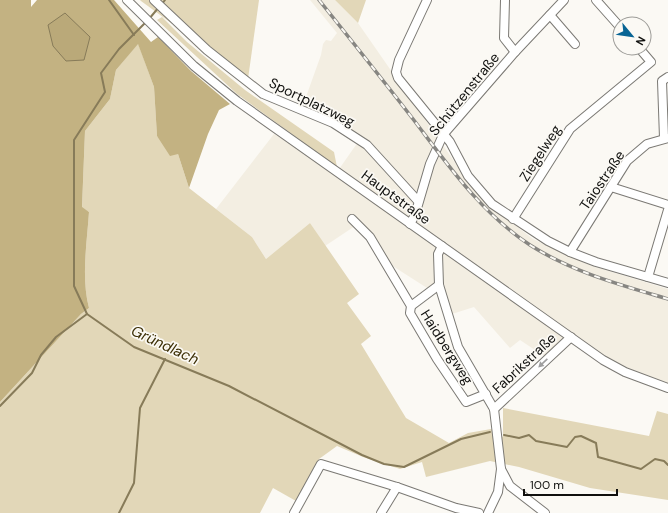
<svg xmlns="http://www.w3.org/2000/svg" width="668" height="513" viewBox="0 0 668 513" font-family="'DM Sans',sans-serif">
<rect width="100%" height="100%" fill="#fbf9f4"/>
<polygon fill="#f3eee2" points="310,0 335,0 358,23 465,177 490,206 533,239 562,253 592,266 668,289 668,388 626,371 572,336 547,358 520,340 510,348 474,307 452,314 438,295 388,263 358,224 325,246 310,223 266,259 252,237 216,209 274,134 337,172 358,142 302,108 321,55 323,44 326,40 331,41 337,33"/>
<g fill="#e2d7b8">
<polygon points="140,0 259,0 248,79 141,1"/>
<polygon points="335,0 366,0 358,23"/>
<polygon points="162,17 187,42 245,90 334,152 337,167 237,94 157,20"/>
<path d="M 138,43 L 154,87 L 157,136 L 178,154 L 189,188 L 252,237 L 266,259 L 310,223 L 359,294 L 347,303 L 371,336 L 361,344 L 406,418 L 449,443 L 468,433 L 491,429 L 503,437 L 503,408 L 649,436 L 657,411 L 668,414 L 668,500 L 590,488 L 519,467 L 490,461 L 426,477 L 422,462 L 400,469 L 363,457 L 337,446 L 319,459 L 296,501 L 273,488 L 260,513 L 0,513 L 0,402 L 81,314 L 89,308 C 81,277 87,243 89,212 L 82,208 L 85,131 L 110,99 L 116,70 Z"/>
</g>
<path fill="#c3b282" d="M 0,0 L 31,0 L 31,7 L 37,0 L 114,0 L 151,42 L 158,37 L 191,71 L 230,104 L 219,110 L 208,134 L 189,188 L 178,154 L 170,156 L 157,136 L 154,87 L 138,44 L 116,70 L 110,99 L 85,131 L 82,207 L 89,212 C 87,243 81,277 89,308 L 81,314 L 0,402 Z"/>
<polygon fill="#baa979" stroke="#877b59" points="65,13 90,37 84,60 66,61 53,46 48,25"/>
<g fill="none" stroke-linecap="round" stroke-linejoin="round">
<g stroke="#877b59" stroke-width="2">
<polyline points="109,0 134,35"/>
<polyline points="162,4 165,0"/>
<polyline points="149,19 159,7"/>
<polyline points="146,22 119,49 101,73 105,92 74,140 74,286 87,314 134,347 229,386 362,455 384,464 404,467 461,439 490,432"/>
<polyline points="0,406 32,373 41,355 56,337 87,314"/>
<polyline points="504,435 519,438 529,435 536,441 567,447 575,437 581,436 596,443 598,457 641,469 655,459 664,461 668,465"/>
<polyline points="119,513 134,483 140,408 165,359"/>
</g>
<defs>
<g id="minor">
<polyline points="127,0 194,66 237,101 603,360 625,372 668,388"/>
<polyline points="154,0 207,50 263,94 333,123 367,145 418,201"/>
<polyline points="427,0 399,60 396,72 398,78 450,142 468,176 492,204 548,241 570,252 596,262 668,283"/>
<polyline points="505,0 504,38 515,52"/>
<polyline points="596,0 620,27"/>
<polyline points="550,15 575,44"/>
<polyline points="664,138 662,81 668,77"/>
<polyline points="611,187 668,205"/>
<polyline points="352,219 370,237 411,306 410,313 437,359 466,402 486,394"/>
<polyline points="513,219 570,129 651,62 639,48"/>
<polyline points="410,224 415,215 430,164 443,135 515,52 564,0"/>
<polyline points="442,246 438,254 439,285 458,347 494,409 501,469 510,486 545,513"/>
<polyline points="570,252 627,161 647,144 668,138"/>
<polyline points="648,277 668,210"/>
<polyline points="411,306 439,285"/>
<polyline points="494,409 571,337"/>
<polyline points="294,513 321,464 397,487 456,508 479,513"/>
<polyline points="381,513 397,487"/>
<polyline points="488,513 498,492 501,469"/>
</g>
</defs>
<use href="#minor" stroke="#7b7974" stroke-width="10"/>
<use href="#minor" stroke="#fff" stroke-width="8"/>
<defs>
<path id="rail" d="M 319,0 C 351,40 382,79 413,119 C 448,165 481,213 530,245 C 572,272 621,285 668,299"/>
</defs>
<use href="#rail" stroke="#878682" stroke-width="3.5"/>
<use href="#rail" stroke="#fbf9f4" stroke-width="2" stroke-dasharray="6" stroke-linecap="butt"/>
</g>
<defs><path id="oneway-solid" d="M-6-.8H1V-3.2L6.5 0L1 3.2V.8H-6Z"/></defs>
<use fill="#9f9f9f" href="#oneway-solid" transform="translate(543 363) rotate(137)"/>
<g text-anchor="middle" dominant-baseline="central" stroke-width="3.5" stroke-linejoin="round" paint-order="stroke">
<g font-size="14" fill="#10100e" stroke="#fbf9f4">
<text transform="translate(464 94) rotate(-51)">Schützenstraße</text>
<text transform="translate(312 102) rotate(26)">Sportplatzweg</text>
<text transform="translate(540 153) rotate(-57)">Ziegelweg</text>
<text transform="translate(602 180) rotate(-56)">Taiostraße</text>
<text transform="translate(396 197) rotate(36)">Hauptstraße</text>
<text transform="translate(447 347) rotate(58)">Haidbergweg</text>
<text transform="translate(524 363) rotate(-43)">Fabrikstraße</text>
</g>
<g font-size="15" font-style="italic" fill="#3c2f06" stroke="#fbf9f4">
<text transform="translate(165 345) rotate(25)">Gründlach</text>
</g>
</g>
<g transform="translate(632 36) rotate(119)"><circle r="19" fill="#fbf9f4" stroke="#9d9c98"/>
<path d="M0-3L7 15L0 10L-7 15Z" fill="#086494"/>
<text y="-6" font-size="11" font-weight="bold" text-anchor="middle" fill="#10100e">N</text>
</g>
<path d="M524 489v6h93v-6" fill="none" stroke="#10100e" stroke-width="2"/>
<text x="530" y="489" font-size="12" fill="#10100e" stroke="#fbf9f4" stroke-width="3" paint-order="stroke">100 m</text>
</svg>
